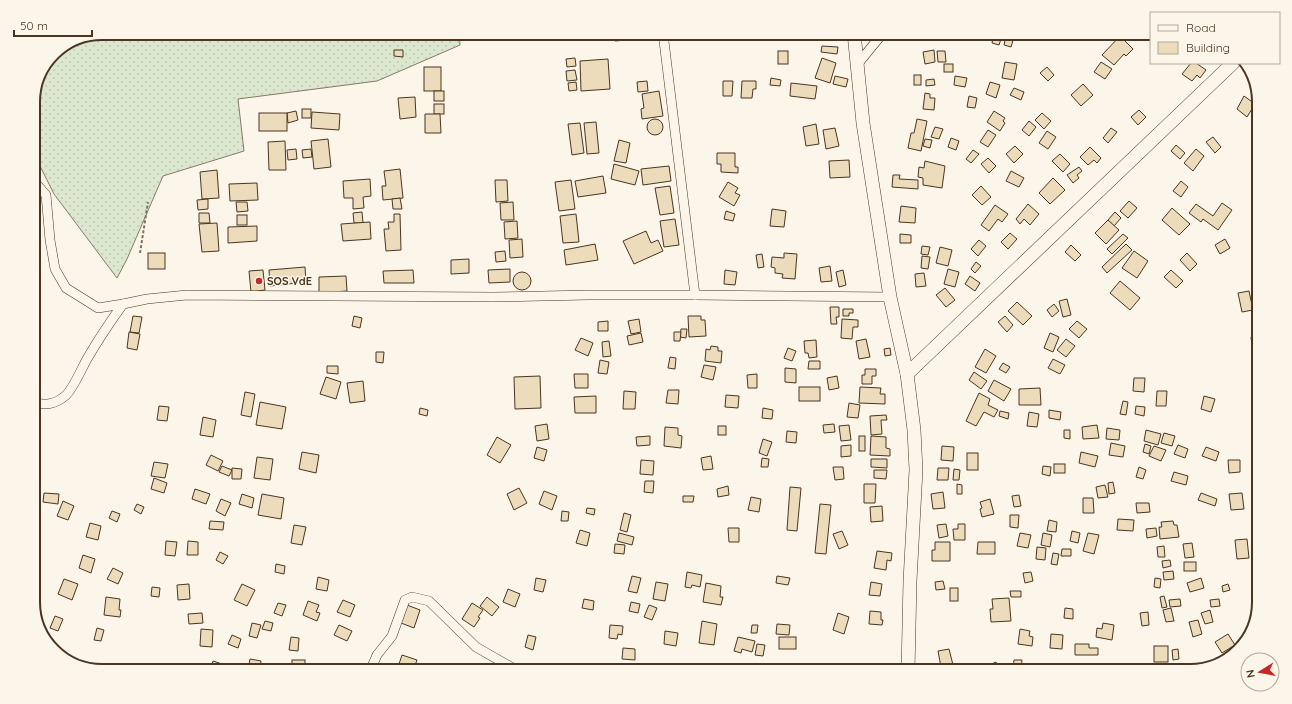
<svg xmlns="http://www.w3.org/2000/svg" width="1292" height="704" viewBox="0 0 1292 704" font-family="Quicksand,sans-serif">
<defs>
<pattern id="grass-dots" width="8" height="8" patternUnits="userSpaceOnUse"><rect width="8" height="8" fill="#dce7d0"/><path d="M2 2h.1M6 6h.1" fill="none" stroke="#bec7b2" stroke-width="1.8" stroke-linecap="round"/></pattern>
</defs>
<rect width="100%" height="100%" fill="#fbf6e9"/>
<polygon fill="url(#grass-dots)" stroke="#887966" points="102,33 459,33 460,45 377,81 238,99 244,151 163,176 127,259 117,278 54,194 33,152 33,98 53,53 76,38"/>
<g fill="#ecdcbc" stroke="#4a3520">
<polygon points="614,33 638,33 638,39 615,41"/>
<polygon points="994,33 1003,33 999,45 992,43"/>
<polygon points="1006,36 1014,37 1011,47 1004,45"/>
<polygon points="1120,36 1133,49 1126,56 1124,54 1114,65 1102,55"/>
<polygon points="822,46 838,47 837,54 821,52"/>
<polygon points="394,50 403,50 403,57 394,56"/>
<polygon points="934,50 935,62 925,64 923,52"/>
<rect x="778" y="51" width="10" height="13"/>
<polygon points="937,51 945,51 946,62 938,62"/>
<polygon points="575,58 576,66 567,67 566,59"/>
<polygon points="822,58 836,63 830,83 815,78"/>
<polygon points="608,59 610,89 581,91 580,61"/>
<polygon points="1005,62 1017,64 1014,80 1002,78"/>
<polygon points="1101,62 1112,69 1105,79 1094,72"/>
<polygon points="1191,63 1196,63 1206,70 1200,78 1197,75 1192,81 1182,74"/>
<rect x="944" y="64" width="9" height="8"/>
<rect x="424" y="67" width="17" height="24"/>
<polygon points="1047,67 1054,75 1048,81 1040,73"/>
<polygon points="575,70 577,80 567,81 566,71"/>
<rect x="914" y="75" width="7" height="10"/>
<polygon points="835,76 848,79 846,87 833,84"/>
<polygon points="955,76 967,78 965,87 954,85"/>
<polygon points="771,78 781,80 780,86 770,85"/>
<polygon points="934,79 935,85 926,86 926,80"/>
<polygon points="647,81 648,91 638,92 637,82"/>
<polygon points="723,81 733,81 732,96 723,96"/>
<polygon points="742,81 756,81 756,89 753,89 752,98 741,98"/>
<polygon points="576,82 577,90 569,91 568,83"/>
<polygon points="990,82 1000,85 996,98 986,94"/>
<polygon points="791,83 817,86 815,99 790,96"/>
<polygon points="1083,84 1093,95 1081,106 1071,95"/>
<polygon points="1014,88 1024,92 1021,100 1010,95"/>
<rect x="434" y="91" width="10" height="10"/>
<polygon points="659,91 663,116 642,119 641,109 644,108 642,94"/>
<polygon points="925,93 930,94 930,98 935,98 934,110 923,109"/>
<polygon points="969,96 977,98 975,108 967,107"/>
<polygon points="1244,96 1255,104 1247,117 1237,109"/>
<polygon points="415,97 416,117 400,119 398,98"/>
<rect x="434" y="104" width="10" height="10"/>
<rect x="302" y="109" width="9" height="9"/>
<polygon points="1139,110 1146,117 1138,125 1131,117"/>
<polygon points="296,111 298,120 288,123 287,113"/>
<polygon points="994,111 1005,118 1003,121 1005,123 1000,131 987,122"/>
<polygon points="312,112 340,114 339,130 311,128"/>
<rect x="259" y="113" width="28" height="18"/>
<polygon points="1042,113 1051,121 1044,129 1035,120"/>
<polygon points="425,114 440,114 441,133 425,133"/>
<polygon points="917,119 927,121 921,151 908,148 911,133 914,133"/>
<circle cx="655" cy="127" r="8"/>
<polygon points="1029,121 1036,127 1029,136 1022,130"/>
<polygon points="596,122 599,153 587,154 584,123"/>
<polygon points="580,123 584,153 572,155 568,124"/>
<polygon points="816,124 819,144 806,146 803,127"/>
<polygon points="935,127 943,129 939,139 931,137"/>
<polygon points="835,128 839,146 826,149 823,130"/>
<polygon points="1111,128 1117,132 1108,143 1103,138"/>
<polygon points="988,130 996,135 988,147 980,142"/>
<polygon points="1047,131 1056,137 1048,149 1039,143"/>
<polygon points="1213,137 1221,147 1215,153 1206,142"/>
<polygon points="951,138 959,141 956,150 948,147"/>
<polygon points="328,139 331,167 314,169 311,141"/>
<polygon points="925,139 932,140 930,148 923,146"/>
<polygon points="619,140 630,143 626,163 614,161"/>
<polygon points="285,141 286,170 269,170 268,142"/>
<polygon points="1176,145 1185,153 1180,159 1171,151"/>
<polygon points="1015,146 1023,154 1014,163 1006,154"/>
<polygon points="1090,147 1101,158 1097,163 1094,160 1088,165 1080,157"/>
<polygon points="296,149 297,159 288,160 287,150"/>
<polygon points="311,149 312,157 303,158 302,150"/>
<polygon points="1196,149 1204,156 1193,171 1184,163"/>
<polygon points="973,150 979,154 971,163 966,159"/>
<polygon points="717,153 735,153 735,167 738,167 738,173 721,172 721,164 717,164"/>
<polygon points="1060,154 1070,164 1063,172 1052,161"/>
<polygon points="988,158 996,166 989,173 981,164"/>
<polygon points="849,160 850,177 830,178 829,161"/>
<polygon points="925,161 945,166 942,188 923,185 923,178 918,177 919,167 924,168"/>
<polygon points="614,164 639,171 635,185 611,179"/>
<polygon points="669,166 671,181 643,185 641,169"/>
<polygon points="1079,167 1082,171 1077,175 1079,178 1073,183 1067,175"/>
<polygon points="400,169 403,198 383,200 382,186 386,186 384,171"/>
<polygon points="217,170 219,198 202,199 200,172"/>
<polygon points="1011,171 1024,178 1019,187 1006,181"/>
<polygon points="893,175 900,175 899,179 918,180 918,189 892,187"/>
<polygon points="603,176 606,193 578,197 575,181"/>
<polygon points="1053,178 1065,190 1050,204 1039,193"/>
<polygon points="370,179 371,196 363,197 364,208 353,209 353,198 344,198 343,181"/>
<polygon points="495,180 507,180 508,201 496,202"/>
<polygon points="571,180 575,209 559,211 555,182"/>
<polygon points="1181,181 1188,187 1181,197 1173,191"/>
<polygon points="728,182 738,188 735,193 740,195 734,206 719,197"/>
<polygon points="257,183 258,200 230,201 229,184"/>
<polygon points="670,186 674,213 660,215 655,188"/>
<polygon points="981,186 991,197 982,205 972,195"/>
<polygon points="400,198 402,209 393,209 392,199"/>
<polygon points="208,199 208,209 198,210 197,200"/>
<polygon points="1129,201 1137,208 1128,218 1120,211"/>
<polygon points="236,202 247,202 248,211 237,212"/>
<polygon points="513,202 514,220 501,220 500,203"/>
<polygon points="1222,203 1232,210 1218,230 1203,219 1201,222 1189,213 1196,204 1213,216"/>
<polygon points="1028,204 1039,214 1030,225 1024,219 1020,224 1016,219"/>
<polygon points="995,205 1008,214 1002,222 998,219 989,231 981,225"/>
<polygon points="901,206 916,208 915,223 899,222"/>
<polygon points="1172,208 1190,224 1179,235 1162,220"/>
<polygon points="772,209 786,211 784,227 770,226"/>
<polygon points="726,211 735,214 733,221 724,219"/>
<polygon points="362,212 363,223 354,223 353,213"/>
<polygon points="1115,212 1121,218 1114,226 1108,220"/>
<polygon points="199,213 209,213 210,223 199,223"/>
<polygon points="394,214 400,214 401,250 386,251 384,229 389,229 388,222 394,222"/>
<polygon points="576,214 579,242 563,243 560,216"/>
<rect x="237" y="215" width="10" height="10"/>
<polygon points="675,219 679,245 664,247 660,221"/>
<polygon points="1108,220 1119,230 1106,244 1095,233"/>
<polygon points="517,221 518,238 505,239 504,222"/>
<polygon points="370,222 371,239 343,241 341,224"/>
<polygon points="217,223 219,251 202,252 199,224"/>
<polygon points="257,226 257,241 228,243 228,227"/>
<polygon points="646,231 651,243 658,240 663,251 634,264 623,241"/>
<polygon points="1010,233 1017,239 1008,249 1001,242"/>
<polygon points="900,234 911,235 911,243 900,243"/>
<polygon points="1123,234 1128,238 1112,254 1107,249"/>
<polygon points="522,239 523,257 510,258 509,240"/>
<polygon points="1225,239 1230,248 1220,254 1215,245"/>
<polygon points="979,240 986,246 978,256 971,249"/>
<polygon points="595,244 598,260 566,265 564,250"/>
<polygon points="1126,244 1132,250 1107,273 1102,267"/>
<polygon points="1071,245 1081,255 1075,261 1065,252"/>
<polygon points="922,246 930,247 928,255 921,254"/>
<polygon points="940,247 952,250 948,266 936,263"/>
<polygon points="505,251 506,261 496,262 495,252"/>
<polygon points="1134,251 1148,261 1137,278 1122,268"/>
<rect x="148" y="253" width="17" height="16"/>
<polygon points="784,253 797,254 795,279 782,278 783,274 775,273 775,268 771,267 772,257 784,258"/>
<polygon points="1187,253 1197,264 1190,271 1180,260"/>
<polygon points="762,254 764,267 758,268 756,255"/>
<polygon points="922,256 930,257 928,269 921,268"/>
<polygon points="469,259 469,273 451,274 451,260"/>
<polygon points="976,262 981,266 975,273 971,269"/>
<polygon points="830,266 832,281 821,282 819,268"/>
<polygon points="305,267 306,282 270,286 269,270"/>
<polygon points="510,269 510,282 489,283 488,270"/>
<polygon points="948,269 959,272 955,287 944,284"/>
<polygon points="263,270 265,290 251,292 249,271"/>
<polygon points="413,270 414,283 384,283 383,271"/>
<polygon points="725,270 737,272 735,285 724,284"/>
<polygon points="843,270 846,285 839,287 836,272"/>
<polygon points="1171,270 1183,281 1176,288 1164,277"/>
<circle cx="522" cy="281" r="9"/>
<polygon points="924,273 926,286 916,287 915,274"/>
<polygon points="346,276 347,291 319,293 319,277"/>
<polygon points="970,276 980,283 975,291 965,284"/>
<polygon points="1120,281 1140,298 1130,310 1110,293"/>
<polygon points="945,288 955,300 946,307 936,295"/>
<polygon points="1249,291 1253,310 1242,312 1238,293"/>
<polygon points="1067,299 1071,315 1063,317 1059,301"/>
<polygon points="1017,302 1032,316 1023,325 1008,311"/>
<polygon points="1054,304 1059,311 1052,317 1047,310"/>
<polygon points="830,307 839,307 839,317 836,317 837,324 831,324"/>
<polygon points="843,309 853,309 853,313 849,313 849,316 843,316"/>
<polygon points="133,316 142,317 139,333 130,332"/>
<polygon points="354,316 362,318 360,328 352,326"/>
<polygon points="688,316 701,316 701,320 705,320 706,336 689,337"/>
<polygon points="1005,316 1013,325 1007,332 998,322"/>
<polygon points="639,319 641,332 631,334 628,321"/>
<polygon points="842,319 858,320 858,327 853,327 852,339 841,338"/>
<polygon points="608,321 608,331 598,331 598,322"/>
<polygon points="1077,321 1087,329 1079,338 1069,329"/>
<polygon points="681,329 687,329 686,338 680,337"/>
<polygon points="129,332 140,334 137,350 127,348"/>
<polygon points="674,332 681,332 680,341 674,341"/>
<polygon points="641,333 643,342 629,345 627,336"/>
<polygon points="1050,333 1059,337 1053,352 1044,348"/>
<polygon points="1259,336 1259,380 1256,381 1251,337"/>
<polygon points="581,338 593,343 588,356 575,350"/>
<polygon points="866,339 870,357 859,359 856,341"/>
<polygon points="1066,339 1075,346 1066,357 1057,350"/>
<polygon points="816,340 817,357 809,358 808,353 805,353 804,341"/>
<polygon points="609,341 611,356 603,357 602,342"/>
<polygon points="711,346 718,347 718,351 722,351 721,363 705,361 706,349 710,350"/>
<polygon points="788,348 796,351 792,361 784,358"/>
<polygon points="890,348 891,355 885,356 884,349"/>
<polygon points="985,349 996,356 986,373 975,367"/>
<polygon points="376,352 384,352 383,363 376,362"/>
<polygon points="670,357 676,358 675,369 668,368"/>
<polygon points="1053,359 1065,365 1060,374 1048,368"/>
<polygon points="600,360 609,362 607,374 598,373"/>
<polygon points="809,361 820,361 820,369 808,369"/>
<polygon points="1003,363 1010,367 1006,373 999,369"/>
<polygon points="704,365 716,367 713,380 701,377"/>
<polygon points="327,366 338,366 338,374 327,373"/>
<polygon points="785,368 796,369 796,383 785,382"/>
<polygon points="865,369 876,369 876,376 872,376 872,384 862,384 862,375 865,375"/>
<polygon points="974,372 987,381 981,389 969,380"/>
<polygon points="574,374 588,374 588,388 575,388"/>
<polygon points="757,374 757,388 748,388 747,375"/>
<polygon points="540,376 541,408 515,409 514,377"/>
<polygon points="837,376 839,388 829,390 827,378"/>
<polygon points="326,377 341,382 336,399 320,394"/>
<polygon points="1134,378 1145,378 1144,392 1133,391"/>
<polygon points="994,380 1011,389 1004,401 988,391"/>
<polygon points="363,381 365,401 350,403 347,383"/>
<rect x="799" y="387" width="21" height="14"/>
<polygon points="860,387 881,388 880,394 885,394 885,404 859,403"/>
<polygon points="1040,388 1041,405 1019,405 1019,389"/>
<polygon points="668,390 679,390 678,404 666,403"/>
<polygon points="624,391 636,392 635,409 623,409"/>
<polygon points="1157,391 1167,391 1166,406 1156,406"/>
<polygon points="245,392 255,394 251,417 241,415"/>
<polygon points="979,393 990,399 988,405 998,410 994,417 984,412 976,426 966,421"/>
<polygon points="726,395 739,396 738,408 725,407"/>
<polygon points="596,396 596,413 575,413 574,397"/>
<polygon points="1204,396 1215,399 1211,412 1201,409"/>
<polygon points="1123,401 1128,402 1126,415 1120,414"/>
<polygon points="260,402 286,407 282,429 256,425"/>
<polygon points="849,403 860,405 858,418 847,417"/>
<polygon points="159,406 169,407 167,421 157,420"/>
<polygon points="1136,406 1145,407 1144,416 1135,414"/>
<polygon points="420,408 428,410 427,416 419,414"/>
<polygon points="763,408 773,410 772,419 762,418"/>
<polygon points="1049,410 1061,412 1060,420 1049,418"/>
<polygon points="1000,411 1009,413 1008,419 999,416"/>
<polygon points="1029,412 1039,414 1037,427 1027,426"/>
<polygon points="886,415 887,420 881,420 882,434 871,435 870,416"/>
<polygon points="203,417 216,420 213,437 200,435"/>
<polygon points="547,424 549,439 537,441 535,426"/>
<polygon points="834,424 835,432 824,433 823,425"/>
<polygon points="849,425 851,440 841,441 839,426"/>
<polygon points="1097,425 1099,438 1083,439 1082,427"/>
<rect x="718" y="426" width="8" height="9"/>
<polygon points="665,427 678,428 678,435 682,436 681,448 664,446"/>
<polygon points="1107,428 1120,430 1119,440 1106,439"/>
<polygon points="1064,430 1070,430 1070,439 1064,438"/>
<polygon points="1146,430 1161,434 1158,445 1144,441"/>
<polygon points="787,431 797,432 796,443 786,442"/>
<polygon points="1164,433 1175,436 1172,446 1161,443"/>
<polygon points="650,436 650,445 637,446 636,437"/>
<rect x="859" y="436" width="6" height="15"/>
<polygon points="871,436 886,437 886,448 890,449 890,456 870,455"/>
<polygon points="497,437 511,445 500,463 487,455"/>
<polygon points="763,439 772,442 767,456 759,453"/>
<polygon points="1111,443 1125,446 1123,457 1109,455"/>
<polygon points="1145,444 1151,446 1149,454 1143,452"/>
<polygon points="851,445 851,456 841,457 841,446"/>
<polygon points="1178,445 1188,449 1185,458 1174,454"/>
<polygon points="942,446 954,447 953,461 941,460"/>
<polygon points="1154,446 1166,450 1161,461 1149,456"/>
<polygon points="537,447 547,450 544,461 534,458"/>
<polygon points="1206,447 1219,452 1216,461 1202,456"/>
<polygon points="302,452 319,455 316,473 299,469"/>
<polygon points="1081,452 1098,456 1095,467 1079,463"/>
<rect x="967" y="453" width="11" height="17"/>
<polygon points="211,455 223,461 218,471 206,465"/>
<polygon points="711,456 713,469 703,470 701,458"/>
<polygon points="257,457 273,459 270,480 254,478"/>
<polygon points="762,458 769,459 768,467 761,467"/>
<polygon points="871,459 887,459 887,468 871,467"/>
<polygon points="641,460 654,461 653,475 640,474"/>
<polygon points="1228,460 1240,460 1240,472 1229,473"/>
<polygon points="154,462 168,464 165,478 151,476"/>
<rect x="1054" y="464" width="11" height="9"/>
<polygon points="222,466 232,470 229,476 219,472"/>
<polygon points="1043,466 1051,467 1050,476 1042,474"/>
<polygon points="833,467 843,467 844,479 835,480"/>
<polygon points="1139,467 1146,470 1143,479 1136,477"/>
<polygon points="232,468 242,469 241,479 232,479"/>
<polygon points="938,468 949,468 948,480 937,480"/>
<polygon points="954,469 960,470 959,480 953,480"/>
<polygon points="874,470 887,470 886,479 874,478"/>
<polygon points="1174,472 1188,476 1186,485 1171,481"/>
<polygon points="154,478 167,483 164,493 151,489"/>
<polygon points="645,481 654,481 653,493 644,492"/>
<polygon points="1113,482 1115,493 1109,494 1108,483"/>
<polygon points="864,484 876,484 875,503 864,503"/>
<polygon points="957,484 962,485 962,494 957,494"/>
<polygon points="1105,485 1108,497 1098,498 1096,487"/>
<polygon points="728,486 729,495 718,497 717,489"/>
<polygon points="790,487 801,488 797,531 787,530"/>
<polygon points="519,488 527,503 514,510 507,494"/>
<polygon points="195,489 210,494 206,504 192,499"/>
<polygon points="544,491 557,496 552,510 539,504"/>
<polygon points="943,492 945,508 933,509 931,494"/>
<polygon points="44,493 59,494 58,504 43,502"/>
<polygon points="1201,493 1217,499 1215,506 1198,500"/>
<polygon points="1242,493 1244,509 1231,510 1229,494"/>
<polygon points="242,494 254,498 252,508 239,504"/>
<polygon points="262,494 284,498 281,519 258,515"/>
<polygon points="1019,495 1021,506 1014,507 1012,496"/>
<polygon points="683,496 694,496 693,502 683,502"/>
<polygon points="751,497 761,499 759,512 748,510"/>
<polygon points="1083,498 1093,498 1094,513 1083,513"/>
<polygon points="221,499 231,503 225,516 216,511"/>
<polygon points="990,499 994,514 982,517 980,509 982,508 980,502"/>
<polygon points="63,501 74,506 68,520 57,516"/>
<polygon points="1136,503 1149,503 1150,512 1137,513"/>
<polygon points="137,504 144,507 141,514 134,510"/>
<polygon points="820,504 831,505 826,554 815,553"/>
<polygon points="882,506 883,521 871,522 870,507"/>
<polygon points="587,508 595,509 594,515 586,513"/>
<polygon points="112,511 120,514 117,522 109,518"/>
<polygon points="562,511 569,512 568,521 561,521"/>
<polygon points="624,513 631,515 627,532 620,530"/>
<polygon points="1010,515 1019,515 1018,528 1010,527"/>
<polygon points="1118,519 1134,520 1133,531 1117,530"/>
<polygon points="1049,520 1057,522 1056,532 1047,531"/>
<polygon points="210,521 224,522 223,530 209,529"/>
<polygon points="1173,521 1174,525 1177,525 1179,537 1160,539 1159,527 1162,527 1161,522"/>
<polygon points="90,523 101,526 98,540 86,537"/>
<polygon points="946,524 948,536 939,538 937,525"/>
<polygon points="958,524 965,524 965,540 954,540 953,529 958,529"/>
<polygon points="294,525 306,527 302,545 291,543"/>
<polygon points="728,528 739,528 739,542 729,542"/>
<polygon points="1156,528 1157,536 1147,538 1146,529"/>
<polygon points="580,530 590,533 587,546 576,543"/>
<polygon points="842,531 848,545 839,549 833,534"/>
<polygon points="1072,531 1080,533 1078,543 1070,541"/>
<polygon points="619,533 634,537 632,545 617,541"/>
<polygon points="1020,533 1031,535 1028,548 1017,546"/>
<polygon points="1043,533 1052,535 1050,547 1041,545"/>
<polygon points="1088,533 1099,535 1094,554 1083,551"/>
<polygon points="1247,539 1249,558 1237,559 1235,540"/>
<polygon points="166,541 177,542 175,556 165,555"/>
<polygon points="188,541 198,542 198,555 187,555"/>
<polygon points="935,542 950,542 950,561 932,561 932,550 935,550"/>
<polygon points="978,542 995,542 995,554 977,554"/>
<polygon points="1192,543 1194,557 1185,558 1183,544"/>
<polygon points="615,544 625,545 624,554 614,553"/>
<polygon points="1164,546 1165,557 1158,557 1157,547"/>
<polygon points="1037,547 1046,548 1045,560 1036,559"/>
<polygon points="1062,549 1071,549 1071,556 1061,556"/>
<polygon points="877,551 892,553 891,561 887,560 886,570 874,568"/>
<polygon points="220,552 228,556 223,564 216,560"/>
<polygon points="1053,553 1059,554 1057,565 1051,564"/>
<polygon points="83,555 95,559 91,573 79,568"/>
<polygon points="1170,560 1171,566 1163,568 1162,561"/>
<rect x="1184" y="562" width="12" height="9"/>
<polygon points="276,564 285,566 284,574 275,572"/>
<polygon points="113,568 123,573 118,584 107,579"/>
<polygon points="1173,571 1174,579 1164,580 1163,572"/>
<polygon points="687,572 702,575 700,587 692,585 691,588 685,587"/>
<polygon points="1031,572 1033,581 1025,583 1023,573"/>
<polygon points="632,576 641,578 637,593 628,591"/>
<polygon points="777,576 790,578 788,585 776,583"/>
<polygon points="318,577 329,580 327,591 316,589"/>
<polygon points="536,578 546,580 543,592 534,590"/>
<polygon points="1155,578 1161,579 1160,588 1154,587"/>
<polygon points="1201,578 1204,588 1190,592 1187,583"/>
<polygon points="64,579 78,584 72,600 58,594"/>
<polygon points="943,581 945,589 936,590 935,582"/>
<polygon points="656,582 668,584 665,601 653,599"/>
<polygon points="871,582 882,584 880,596 869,595"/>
<polygon points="706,583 721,586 720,597 723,597 721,605 703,602"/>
<polygon points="189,584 190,599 178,600 177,585"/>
<polygon points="242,584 255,590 247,606 234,600"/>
<polygon points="1228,584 1230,590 1223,592 1222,586"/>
<polygon points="152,587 160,588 159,597 151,596"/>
<rect x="950" y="588" width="8" height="13"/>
<polygon points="508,589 520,594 515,607 503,602"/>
<polygon points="1010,591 1021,591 1021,597 1011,597"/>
<polygon points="1164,596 1167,607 1162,608 1160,597"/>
<polygon points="106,597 120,599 119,610 121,610 120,617 104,615"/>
<polygon points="487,597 499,607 492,616 480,606"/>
<polygon points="1009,598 1011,621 991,622 990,609 993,609 992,599"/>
<polygon points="584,599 594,601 593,610 582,608"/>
<polygon points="1180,599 1181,606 1170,607 1169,600"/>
<polygon points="1219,599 1220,606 1211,607 1210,600"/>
<polygon points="343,600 355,605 350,617 337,612"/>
<polygon points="308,601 319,605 316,612 320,613 317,621 303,615"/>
<polygon points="631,602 640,604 638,613 629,611"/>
<polygon points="278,603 286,605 282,616 274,613"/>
<polygon points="472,603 483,610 478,617 480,618 474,627 462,619"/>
<polygon points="407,605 420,610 414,628 401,623"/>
<polygon points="649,605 657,608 652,620 644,617"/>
<polygon points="1065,608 1073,609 1073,619 1064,618"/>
<polygon points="1171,608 1174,621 1166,622 1163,610"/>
<polygon points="1210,610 1213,622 1205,624 1201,613"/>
<polygon points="870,611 881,612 881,620 883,620 882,625 869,624"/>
<polygon points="1148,612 1149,625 1142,626 1140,613"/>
<polygon points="202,613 203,623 189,624 188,614"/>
<polygon points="838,613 849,617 844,634 833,630"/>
<polygon points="55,616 63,619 58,631 50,628"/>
<polygon points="1198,620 1202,634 1193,637 1189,622"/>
<polygon points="265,621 273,623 271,631 262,629"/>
<polygon points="702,621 717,624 714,645 699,643"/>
<polygon points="252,623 261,625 257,638 249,636"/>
<polygon points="1103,623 1114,625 1112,640 1096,637 1097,628 1102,629"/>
<polygon points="777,624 790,625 789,635 776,634"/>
<polygon points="339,625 352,631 347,641 334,635"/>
<polygon points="610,625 623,626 622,635 618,634 617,639 609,638"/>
<polygon points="752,625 758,625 757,633 751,633"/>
<polygon points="97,628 104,630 101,641 94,640"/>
<polygon points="201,629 213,630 212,647 200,646"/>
<polygon points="1020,629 1030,631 1029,636 1033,637 1032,646 1018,644"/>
<polygon points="665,631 678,633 676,646 664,644"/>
<polygon points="1051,634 1063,635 1062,649 1050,648"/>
<polygon points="1228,634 1235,645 1222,653 1215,642"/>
<polygon points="232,635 241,639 238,648 228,644"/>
<polygon points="528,635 536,637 533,650 525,647"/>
<polygon points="291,637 299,638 298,651 289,650"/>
<polygon points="738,637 755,641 752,652 742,649 741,653 734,651"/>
<rect x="779" y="637" width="17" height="12"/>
<polygon points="757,644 765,645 763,656 755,655"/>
<polygon points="1075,644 1089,644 1089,648 1098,648 1098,655 1075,655"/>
<rect x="1154" y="646" width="14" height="16"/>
<polygon points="623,648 635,649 635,660 622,659"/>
<polygon points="949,649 953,665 941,667 938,651"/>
<polygon points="1178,649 1179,659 1173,660 1172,650"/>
<polygon points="402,655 417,660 413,671 409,671 398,667"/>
<polygon points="250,659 261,661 260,671 248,671"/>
<rect x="292" y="660" width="13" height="11"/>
<polygon points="1014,660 1022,660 1021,671 1013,670"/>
<polygon points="213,661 222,664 221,671 210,671"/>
<polygon points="996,662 999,671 990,671 987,666"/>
<polygon points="888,666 889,671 874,671 874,667"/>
</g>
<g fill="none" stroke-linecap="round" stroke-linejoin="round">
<defs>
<g id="street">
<polyline points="663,33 695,295"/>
<polyline points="856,66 883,33"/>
<polyline points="33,180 46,195 50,240 55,269 66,288 98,308 123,304 147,299 187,295 493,297 588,295 695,295 890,297"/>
<path d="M 33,403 C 46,405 54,405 65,396 C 72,391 82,368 87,359 C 98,340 110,322 123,304"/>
<polyline points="370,671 377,655 392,636 405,600 412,597 429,601 476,647 518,671"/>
</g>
<g id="secondary">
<polyline points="854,33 863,123 890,297 907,374 914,430 916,470 910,581 908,671"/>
<polyline points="907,374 1233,63"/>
</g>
</defs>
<use href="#street" stroke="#4a3520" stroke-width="10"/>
<use href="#secondary" stroke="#4a3520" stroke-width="14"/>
<polyline stroke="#7f6f5c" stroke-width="2" stroke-dasharray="3 2" stroke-linecap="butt" points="140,253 148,202"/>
<use href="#street" stroke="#fbf6e9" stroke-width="9"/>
<use href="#secondary" stroke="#fbf6e9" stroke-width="13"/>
</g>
<circle fill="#c62828" stroke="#fbf6e9" stroke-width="1.5" cx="259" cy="281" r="4"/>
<g text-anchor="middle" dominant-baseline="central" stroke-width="3" stroke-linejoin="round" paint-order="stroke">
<g font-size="11" font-weight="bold" fill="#4a3520" stroke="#fbf6e9" text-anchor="start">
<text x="267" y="281">SOS VdE</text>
</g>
</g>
<path d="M0 0H1292V704H0ZM102 40H1190A62 62 0 0 1 1252 102V602A62 62 0 0 1 1190 664H102A62 62 0 0 1 40 602V102A62 62 0 0 1 102 40Z" fill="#fbf6e9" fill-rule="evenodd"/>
<path fill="none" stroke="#4a3520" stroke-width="2" d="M102 40H1190A62 62 0 0 1 1252 102V602A62 62 0 0 1 1190 664H102A62 62 0 0 1 40 602V102A62 62 0 0 1 102 40Z"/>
<rect x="1150" y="12" width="130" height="52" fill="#fbf6e9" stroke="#b4a999"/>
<rect x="1158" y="25" width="20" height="6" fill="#fbf6e9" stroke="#b4a999"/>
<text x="1186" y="32" font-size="12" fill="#4a3520">Road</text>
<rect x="1158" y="42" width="20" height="12" fill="#ecdcbc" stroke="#b4a999"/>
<text x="1186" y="52" font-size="12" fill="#4a3520">Building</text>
<g transform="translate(1260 672) rotate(259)"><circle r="19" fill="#fbf6e9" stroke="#b4a999"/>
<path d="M0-3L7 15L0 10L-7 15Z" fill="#c62828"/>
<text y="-6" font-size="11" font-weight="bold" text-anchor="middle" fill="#4a3520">N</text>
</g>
<path d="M14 30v6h78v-6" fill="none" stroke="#4a3520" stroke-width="2"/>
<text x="20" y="30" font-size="12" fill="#4a3520" stroke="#fbf6e9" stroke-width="3" paint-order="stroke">50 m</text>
</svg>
